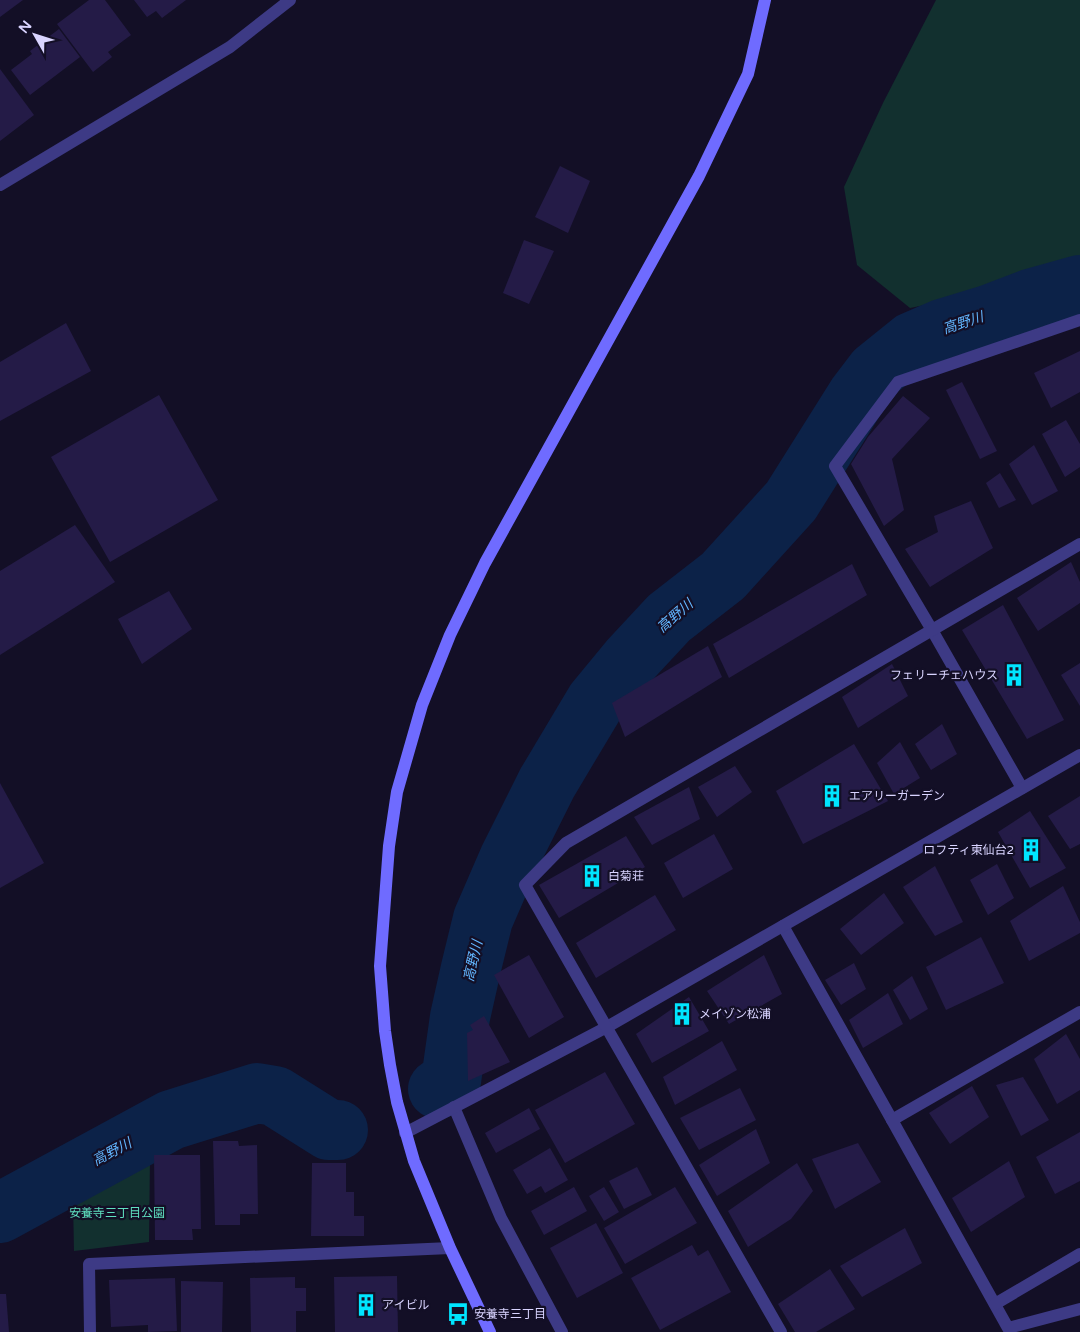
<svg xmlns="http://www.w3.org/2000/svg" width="1080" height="1332" viewBox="0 0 1080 1332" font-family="'Varela Round','Noto Sans JP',sans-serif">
<rect width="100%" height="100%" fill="#130f26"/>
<g fill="#12302f">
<polygon points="936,0 1080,0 1080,268 1024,285 910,308 857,265 844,187 883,103"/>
<polygon points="150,1155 149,1242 74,1251 73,1201"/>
</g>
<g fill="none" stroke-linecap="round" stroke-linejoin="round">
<g stroke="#0c2248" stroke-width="60">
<polyline points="438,1089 451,1081 460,1017 471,968 483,919 509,859 547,783 596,701 629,661 669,618 723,576 791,501 857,396 876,371 912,342 942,329 988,315 1030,299 1080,285"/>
<polyline points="0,1213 171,1120 257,1093 275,1096 329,1130 338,1130"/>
</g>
</g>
<g fill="#241b47">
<polygon points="0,0 23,0 0,17"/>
<polygon points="89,0 105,0 131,35 108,52 112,57 93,72 57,24"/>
<polygon points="134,0 186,0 162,18 156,11 147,17"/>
<polygon points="59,29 80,57 30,95 11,70 32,54 30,51"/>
<polygon points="0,69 34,115 0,141"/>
<polygon points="560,166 590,181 568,233 535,217"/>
<polygon points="524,240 554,251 529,304 503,293"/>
<polygon points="66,323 91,371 0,421 0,362"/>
<polygon points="1080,351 1080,392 1051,408 1034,373"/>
<polygon points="962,382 997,451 980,459 946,390"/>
<polygon points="159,395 218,500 110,562 51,457"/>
<polygon points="903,396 930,418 892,459 904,510 884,526 851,464 868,437"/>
<polygon points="1066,420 1080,444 1080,467 1065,477 1042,434"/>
<polygon points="1034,445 1058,491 1032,505 1009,464"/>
<polygon points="1000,473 1016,500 999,508 986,483"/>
<polygon points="971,501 993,548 930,587 905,549 938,532 934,516"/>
<polygon points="75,525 115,582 0,655 0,571"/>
<polygon points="1071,562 1080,582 1080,603 1038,631 1017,598"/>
<polygon points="852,564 867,595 729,678 713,644"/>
<polygon points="169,591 192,629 142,664 118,619"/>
<polygon points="1003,605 1064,720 1027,739 962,630"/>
<polygon points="708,646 722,677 625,737 612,703"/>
<polygon points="1080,663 1080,706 1061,675"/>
<polygon points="892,664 908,696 858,728 842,697"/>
<polygon points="942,724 957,754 931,770 915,744"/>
<polygon points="900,742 920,778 894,794 877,763"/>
<polygon points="854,744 888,801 803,844 776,791"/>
<polygon points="735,766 752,792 717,817 698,787"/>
<polygon points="0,783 44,863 0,888"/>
<polygon points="689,787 700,819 652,845 634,817"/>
<polygon points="1080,796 1080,844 1070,849 1048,816"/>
<polygon points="1030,811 1066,868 1030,888 998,832"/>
<polygon points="714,834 733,869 683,898 664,863"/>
<polygon points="626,836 645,867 559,918 539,885"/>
<polygon points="997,864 1014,898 988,915 970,880"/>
<polygon points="935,866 963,922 935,936 903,887"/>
<polygon points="1063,886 1080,922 1080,933 1029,961 1010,921"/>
<polygon points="884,893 904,923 861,955 840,929"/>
<polygon points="655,895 676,930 596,978 576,943"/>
<polygon points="981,937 1004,983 946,1010 926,967"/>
<polygon points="529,955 564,1017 529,1038 494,975"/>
<polygon points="764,955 782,994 729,1024 707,991"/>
<polygon points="854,963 866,989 841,1005 825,980"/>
<polygon points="912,976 928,1009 910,1020 893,990"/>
<polygon points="888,993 903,1024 863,1048 849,1020"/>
<polygon points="689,997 709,1031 652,1063 636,1034"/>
<polygon points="484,1016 510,1062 468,1081 467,1033 473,1030 470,1025"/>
<polygon points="1066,1034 1080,1059 1080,1090 1057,1104 1034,1059"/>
<polygon points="722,1041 737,1070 675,1105 663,1077"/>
<polygon points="605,1072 635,1124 565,1163 535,1110"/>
<polygon points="1023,1077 1049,1120 1021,1136 996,1085"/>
<polygon points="972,1086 989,1117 950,1144 929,1113"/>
<polygon points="740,1088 756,1120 699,1150 680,1118"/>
<polygon points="529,1108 540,1129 496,1153 485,1133"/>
<polygon points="756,1129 770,1163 717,1196 699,1165"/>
<polygon points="1080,1132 1080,1181 1055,1194 1036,1157"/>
<polygon points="213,1141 238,1141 239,1146 257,1145 258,1214 240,1214 240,1225 215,1225"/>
<polygon points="858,1143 881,1182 835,1209 812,1159"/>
<polygon points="550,1148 568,1180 545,1193 541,1186 527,1194 513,1170"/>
<polygon points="154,1155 200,1155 201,1229 192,1229 193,1240 155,1240"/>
<polygon points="1009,1161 1025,1197 971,1232 952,1198"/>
<polygon points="312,1163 346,1163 346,1192 354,1192 354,1216 364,1216 364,1236 311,1236"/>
<polygon points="797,1163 813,1191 791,1219 748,1247 728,1211"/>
<polygon points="637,1167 652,1195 624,1209 609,1181"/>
<polygon points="574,1187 587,1211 544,1235 531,1211"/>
<polygon points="604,1187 619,1212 604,1221 589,1196"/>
<polygon points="675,1187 697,1223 625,1264 604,1228"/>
<polygon points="596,1223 623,1273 577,1298 550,1248"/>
<polygon points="905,1228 922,1263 862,1297 840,1266"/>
<polygon points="692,1245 698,1256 708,1250 731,1292 660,1330 631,1278"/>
<polygon points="830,1269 855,1309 816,1332 795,1332 778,1304"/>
<polygon points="397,1276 398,1332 335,1332 334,1277"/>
<polygon points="295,1277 295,1288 306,1288 306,1311 296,1311 296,1332 251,1332 250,1278"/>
<polygon points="175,1278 177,1331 148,1332 148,1325 111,1327 109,1280"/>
<polygon points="181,1281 223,1282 222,1332 181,1332"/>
<polygon points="0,1294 6,1294 9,1332 0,1332"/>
</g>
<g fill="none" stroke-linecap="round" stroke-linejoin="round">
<g stroke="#3d3a85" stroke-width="12">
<polyline points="0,185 230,47 290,0"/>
<polyline points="1022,788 932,630 835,466 898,382 1080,320"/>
<polyline points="783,926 892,1120"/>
<polyline points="1080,1012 892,1120 1008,1328 1080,1309"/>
<polyline points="454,1107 501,1218 562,1332"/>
<polyline points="405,1133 607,1027 1080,755"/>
<polyline points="995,1304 1080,1254"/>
<polyline points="90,1332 89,1264 450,1248"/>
<polyline points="781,1332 525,885 566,843 1080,544"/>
</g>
<polyline stroke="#6f6bff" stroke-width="12" points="490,1332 450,1248 414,1161 397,1102 390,1065 385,1031 380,966 389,846 397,792 422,705 450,635 485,563 699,176 748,74 765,0"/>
</g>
<defs>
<symbol id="building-bare" viewBox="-9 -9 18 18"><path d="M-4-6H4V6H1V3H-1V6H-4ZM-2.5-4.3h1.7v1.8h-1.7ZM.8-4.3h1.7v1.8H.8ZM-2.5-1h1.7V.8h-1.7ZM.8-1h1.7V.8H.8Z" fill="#00e5ff" stroke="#130f26" stroke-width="2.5" paint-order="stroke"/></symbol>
<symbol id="bus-bare" viewBox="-9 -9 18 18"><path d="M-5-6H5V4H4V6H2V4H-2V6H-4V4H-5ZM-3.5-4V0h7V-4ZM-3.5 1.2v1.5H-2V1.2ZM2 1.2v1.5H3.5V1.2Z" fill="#00e5ff" stroke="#130f26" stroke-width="2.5" paint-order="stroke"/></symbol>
</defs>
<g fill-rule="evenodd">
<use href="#building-bare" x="998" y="659" width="32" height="32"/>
<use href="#building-bare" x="816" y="780" width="32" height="32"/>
<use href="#building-bare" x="1015" y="834" width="32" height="32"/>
<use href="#building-bare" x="576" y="860" width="32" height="32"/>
<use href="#building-bare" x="666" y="998" width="32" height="32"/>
<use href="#building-bare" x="350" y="1289" width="32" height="32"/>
<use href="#bus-bare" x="442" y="1298" width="32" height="32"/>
</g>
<g text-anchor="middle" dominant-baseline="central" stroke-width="4.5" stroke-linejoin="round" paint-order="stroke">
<g font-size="12" fill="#d9d4ff" stroke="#130f26" text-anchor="start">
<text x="998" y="675" text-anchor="end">フェリーチェハウス</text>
<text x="849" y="796">エアリーガーデン</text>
<text x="1014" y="850" text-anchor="end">ロフティ東仙台2</text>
<text x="608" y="876">白菊荘</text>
<text x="699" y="1014">メイゾン松浦</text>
<text x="382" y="1305">アイビル</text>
<text x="474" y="1314">安養寺三丁目</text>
</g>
<g font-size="12" fill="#5fe0c0" stroke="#130f26">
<text x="117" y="1213">安養寺三丁目公園</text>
</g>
<g font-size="14" font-style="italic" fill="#62b6ff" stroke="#130f26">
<text transform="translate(963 323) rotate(-18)">高野川</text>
<text transform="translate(675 616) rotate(-41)">高野川</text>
<text transform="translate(473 961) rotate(-77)">高野川</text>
<text transform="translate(112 1152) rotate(-28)">高野川</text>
</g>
</g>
<g transform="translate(35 35) rotate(309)" stroke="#130f26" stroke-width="4" paint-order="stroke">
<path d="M0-4L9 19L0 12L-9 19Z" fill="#d9d4ff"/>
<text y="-8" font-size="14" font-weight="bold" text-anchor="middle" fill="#d9d4ff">N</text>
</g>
</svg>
